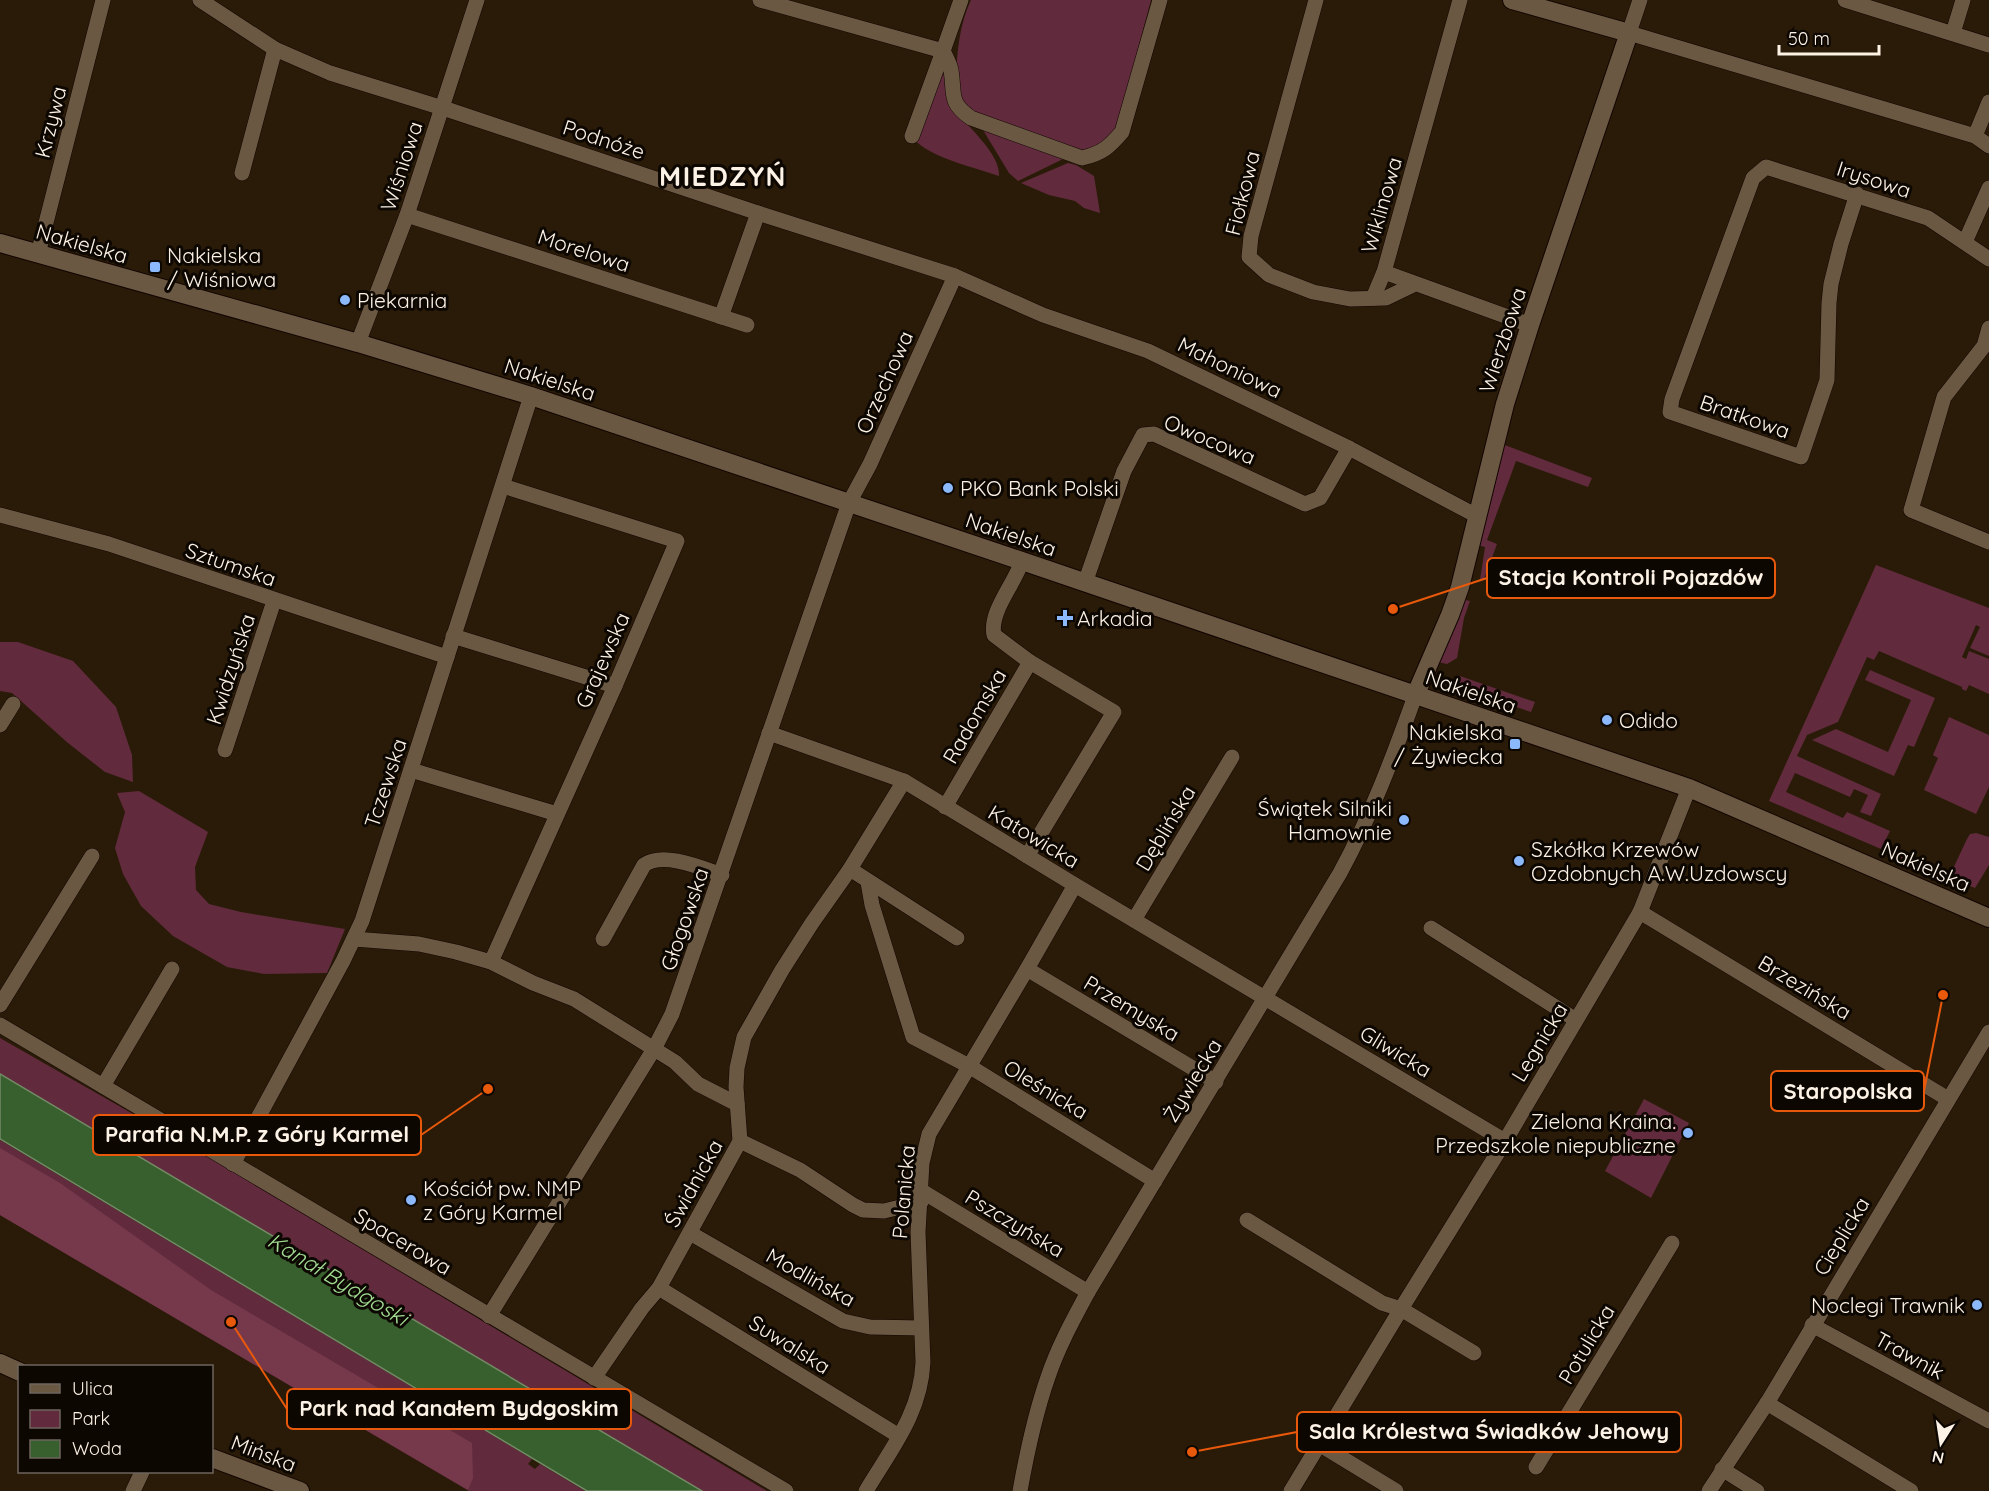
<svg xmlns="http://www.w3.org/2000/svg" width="1989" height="1491" viewBox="0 0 1989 1491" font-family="Quicksand,sans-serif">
<rect width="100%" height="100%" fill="#2a1b08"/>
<g fill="#612b3d">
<path d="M 971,0 L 1151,0 L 1121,112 L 1113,135 L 1092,153 L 987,120 L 957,100 C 955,67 957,30 971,0 Z"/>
<path d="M 943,65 C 945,76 947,98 952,106 C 964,124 1001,153 999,176 C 971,166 937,160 914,140 Z"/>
<polygon points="980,125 1062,154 1063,159 1018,181 1009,173"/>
<polygon points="1068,163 1076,165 1094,176 1100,213 1084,208 1075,201 1049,195 1021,183"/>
<polygon points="1502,444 1592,478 1588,487 1516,461 1487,540 1497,544 1484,579 1480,580 1485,547 1477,545"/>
<polygon points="1876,565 1989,608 1989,656 1970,648 1980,627 1976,625 1962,657 1966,659 1969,651 1989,659 1989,694 1969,685 1966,691 1962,689 1962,687 1879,651 1874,660 1867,657 1838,722 1807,735 1797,756 1881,794 1871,816 1860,812 1868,795 1854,789 1850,797 1795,773 1786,792 1843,818 1847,812 1890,831 1881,849 1769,801"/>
<polygon points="1465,600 1470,601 1464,618 1457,658 1447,664 1438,662 1461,604"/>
<polygon points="0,642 18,642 73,661 116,707 132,755 133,782 105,772 68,743 12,693 0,691"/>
<polygon points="1870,670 1935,698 1914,747 1908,745 1894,776 1812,740 1836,729 1888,752 1911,700 1865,680"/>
<polygon points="1457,675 1535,702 1531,712 1457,687 1455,684"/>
<polygon points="1949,717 1989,735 1989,787 1976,814 1924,790 1938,758 1933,755"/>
<polygon points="139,791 208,832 195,867 196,890 209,904 241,912 345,929 327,973 264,974 227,967 173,936 141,906 123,874 115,848 125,812 117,793"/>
<polygon points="1976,833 1989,837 1989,865 1975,888 1892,854 1896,849 1951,873 1967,839 1970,834"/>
<polygon points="0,1038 203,1154 767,1491 702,1491 0,1074"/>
<polygon points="1644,1099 1689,1123 1651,1198 1605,1171"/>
<polygon points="0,1140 532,1459 528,1464 535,1469 540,1464 585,1491 469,1491 0,1215"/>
</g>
<polygon fill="#76394c" points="0,1148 60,1183 211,1290 472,1443 473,1478 468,1490 0,1215"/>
<polygon fill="#385f2e" stroke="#738b65" stroke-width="1.5" points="0,1074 702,1491 587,1491 0,1139"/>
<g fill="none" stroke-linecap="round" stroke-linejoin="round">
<defs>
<g id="minor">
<polyline points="200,0 275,49 330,73 449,110 758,213 955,276 1043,315 1148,351 1349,448 1477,516"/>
<polyline points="760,0 943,51 961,0"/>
<polyline points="1316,0 1251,236 1249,257 1269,275 1313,292 1350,299 1386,298 1415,284"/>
<polyline points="1460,0 1384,272 1530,325"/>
<polyline points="1640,0 1629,33 1975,136 1989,146"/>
<polyline points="1845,0 1989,45"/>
<polyline points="1953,33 1963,0"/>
<path d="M 912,136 L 943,51 C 946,57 950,64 951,70 C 955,94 948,102 971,118 L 1082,158 C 1103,153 1109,147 1122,132 L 1160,0"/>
<polyline points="1975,136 1989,102"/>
<polyline points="242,173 275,49"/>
<polyline points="1857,194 1841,244 1831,284 1829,303 1827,380 1801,457 1670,412 1672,399 1753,178 1766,167 1928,218 1989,259"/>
<polyline points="407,215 747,325"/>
<polyline points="1965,242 1989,188"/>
<polyline points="38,254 103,0"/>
<polyline points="1373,298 1384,272"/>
<polyline points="721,317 758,213"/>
<polyline points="1989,328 1984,346 1944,397 1911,510 1989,542"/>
<polyline points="358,343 407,215 477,0"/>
<polyline points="0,515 109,544 447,657"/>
<path d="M 1022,561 C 1014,585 989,612 994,635 L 1030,662 L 1114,712 L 1027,856"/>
<polyline points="1085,583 1124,471 1143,435 1154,434 1305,504 1320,498 1349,448"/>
<polyline points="453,636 615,686"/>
<polyline points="0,725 13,704"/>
<polyline points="769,733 904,781 1075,885 1505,1141"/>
<polyline points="225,750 274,601"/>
<polyline points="411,770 557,814"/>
<polyline points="945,807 1030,662"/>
<polyline points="850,869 957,938"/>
<polyline points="868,882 872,905 913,1037 969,1066 1155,1181"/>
<polyline points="1640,912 1948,1099"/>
<polyline points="1134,920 1232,757"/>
<polyline points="1431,928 1576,1020"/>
<polyline points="354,939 419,944 456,952 491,962 533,983 574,999 675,1062 698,1084 737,1104"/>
<path d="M 603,939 L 644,865 C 663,851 702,868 722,875"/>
<polyline points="491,962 615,686 677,541 503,486"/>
<polyline points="1027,969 1216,1082"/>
<polyline points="0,1005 92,856"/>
<polyline points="0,1025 786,1491"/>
<polyline points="103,1086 172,969"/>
<polyline points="740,1141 800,1170 853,1205 863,1210 884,1211 921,1202"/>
<polyline points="233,1164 343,961 362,921 531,396"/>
<polyline points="920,1190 1088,1292"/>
<polyline points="1247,1220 1382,1303 1401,1309 1474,1353"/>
<polyline points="690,1233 843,1321 870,1327 921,1328"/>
<polyline points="659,1288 899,1436"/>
<polyline points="489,1316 654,1049 672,1014 849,503 870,464 955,276"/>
<polyline points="1812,1325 1989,1421"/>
<polyline points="594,1378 642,1308 659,1288 740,1141 736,1087 737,1068 744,1037 782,970 812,923 850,869 904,781"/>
<polyline points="1767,1403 1911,1491"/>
<polyline points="1319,1444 1396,1491"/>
<polyline points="1536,1467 1672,1243"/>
<polyline points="1722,1469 1757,1491"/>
<polyline points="133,1491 142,1472"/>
<path d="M 866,1491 C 891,1449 921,1413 923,1362 L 918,1232 L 922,1163 L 929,1134 L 1027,969 L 1075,885"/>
<path d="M 1020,1491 C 1027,1452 1035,1414 1048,1377 C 1058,1347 1073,1320 1088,1292 L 1340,873 C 1371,816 1393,757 1415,696"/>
<polyline points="1291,1491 1401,1309 1505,1141 1640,912 1689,788"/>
<polyline points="1709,1491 1767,1403 1989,1032"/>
</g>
<g id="tertiary">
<polyline points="1415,696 1450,615 1460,587 1505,404 1530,325 1629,33 1512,0"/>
<polyline points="0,1363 20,1372"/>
<polyline points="212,1458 300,1491"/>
</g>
<polyline id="secondary" points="0,243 358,343 531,396 1022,561 1689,788 1989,918"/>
</defs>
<use href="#minor" stroke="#120500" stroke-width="16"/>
<use href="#tertiary" stroke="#120500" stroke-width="20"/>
<use href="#secondary" stroke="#120500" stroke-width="20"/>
<use href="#minor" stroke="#6a5843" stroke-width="15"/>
<use href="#tertiary" stroke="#6a5843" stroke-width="18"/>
<use href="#secondary" stroke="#6a5843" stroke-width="18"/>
</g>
<g fill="#8bb9fc" stroke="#0d0702" stroke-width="2">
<rect x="149" y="261" width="12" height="12" rx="3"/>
<circle cx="345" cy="300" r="6"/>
<circle cx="948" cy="488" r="6"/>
<path d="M1062 609h6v6h6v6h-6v6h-6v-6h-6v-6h6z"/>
<circle cx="1607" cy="720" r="6"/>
<rect x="1509" y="738" width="12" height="12" rx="3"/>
<circle cx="1404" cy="820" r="6"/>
<circle cx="1519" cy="861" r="6"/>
<circle cx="1688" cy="1133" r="6"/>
<circle cx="411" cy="1200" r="6"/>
<circle cx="1977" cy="1305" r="6"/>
</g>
<g text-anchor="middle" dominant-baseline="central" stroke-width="6" stroke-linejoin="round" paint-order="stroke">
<g font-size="21" fill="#fdf2e6" stroke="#0d0702">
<text transform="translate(50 122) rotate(-76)">Krzywa</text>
<text transform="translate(604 139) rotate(18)">Podnóże</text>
<text transform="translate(401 166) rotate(-72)">Wiśniowa</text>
<text transform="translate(1874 179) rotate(18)">Irysowa</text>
<text transform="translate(1242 193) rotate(-76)">Fiołkowa</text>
<text transform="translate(1381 205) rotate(-74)">Wiklinowa</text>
<text transform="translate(82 243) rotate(16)">Nakielska</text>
<text transform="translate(584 250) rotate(18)">Morelowa</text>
<text transform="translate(1502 340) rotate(-72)">Wierzbowa</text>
<text transform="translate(1230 367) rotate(26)">Mahoniowa</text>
<text transform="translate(550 379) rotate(18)">Nakielska</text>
<text transform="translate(884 382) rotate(-66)">Orzechowa</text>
<text transform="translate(1745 416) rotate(19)">Bratkowa</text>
<text transform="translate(1210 439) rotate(23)">Owocowa</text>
<text transform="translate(1011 534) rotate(19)">Nakielska</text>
<text transform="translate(231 564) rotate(19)">Sztumska</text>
<text transform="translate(602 660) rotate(-66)">Grajewska</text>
<text transform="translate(230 669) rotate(-72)">Kwidzyńska</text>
<text transform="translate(1471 691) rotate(19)">Nakielska</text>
<text transform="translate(974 716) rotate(-60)">Radomska</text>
<text transform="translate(385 783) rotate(-72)">Tczewska</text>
<text transform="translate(1165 828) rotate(-59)">Dęblińska</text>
<text transform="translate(1034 836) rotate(31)">Katowicka</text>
<text transform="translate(1926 866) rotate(24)">Nakielska</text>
<text transform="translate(684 919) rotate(-71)">Głogowska</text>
<text transform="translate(1805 987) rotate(31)">Brzezińska</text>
<text transform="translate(1132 1008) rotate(31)">Przemyska</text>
<text transform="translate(1539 1042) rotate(-59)">Legnicka</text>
<text transform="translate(1396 1051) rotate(31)">Gliwicka</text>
<text transform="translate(1192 1080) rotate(-59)">Żywiecka</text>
<text transform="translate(1046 1089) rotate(31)">Oleśnicka</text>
<text transform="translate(693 1183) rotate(-61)">Świdnicka</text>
<text transform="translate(903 1192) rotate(-85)">Polanicka</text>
<text transform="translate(1015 1223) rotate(31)">Pszczyńska</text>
<text transform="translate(1841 1236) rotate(-59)">Cieplicka</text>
<text transform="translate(403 1241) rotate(31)">Spacerowa</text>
<text transform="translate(811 1277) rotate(29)">Modlińska</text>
<text transform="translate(790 1344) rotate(32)">Suwalska</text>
<text transform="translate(1586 1344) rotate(-59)">Potulicka</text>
<text transform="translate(1910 1355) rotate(29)">Trawnik</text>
<text transform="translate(264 1453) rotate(21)">Mińska</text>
</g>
<g font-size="21" fill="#fdf2e6" stroke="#0d0702" text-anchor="start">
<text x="167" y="255">Nakielska<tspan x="167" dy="24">/ Wiśniowa</tspan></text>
<text x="357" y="300">Piekarnia</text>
<text x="960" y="488">PKO Bank Polski</text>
<text x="1077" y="618">Arkadia</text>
<text x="1619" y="720">Odido</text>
<text x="1503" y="732" text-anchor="end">Nakielska<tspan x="1503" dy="24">/ Żywiecka</tspan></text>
<text x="1392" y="808" text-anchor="end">Świątek Silniki<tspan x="1392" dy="24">Hamownie</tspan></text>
<text x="1531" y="849">Szkółka Krzewów<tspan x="1531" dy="24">Ozdobnych A.W.Uzdowscy</tspan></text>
<text x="1676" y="1121" text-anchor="end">Zielona Kraina.<tspan x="1676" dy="24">Przedszkole niepubliczne</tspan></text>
<text x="423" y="1188">Kościół pw. NMP<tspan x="423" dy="24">z Góry Karmel</tspan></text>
<text x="1965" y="1305" text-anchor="end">Noclegi Trawnik</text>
</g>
<g font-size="22" font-style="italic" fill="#a1dc92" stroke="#0d0702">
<text transform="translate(338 1279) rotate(31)">Kanał Bydgoski</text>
</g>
<g font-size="27" font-weight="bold" letter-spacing="1.5" fill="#fdf2e6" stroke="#0d0702">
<text x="723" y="176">MIEDZYŃ</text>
</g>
</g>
<path fill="none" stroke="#e8590c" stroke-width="2" d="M1393 609L1487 578M1943 995L1924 1091M488 1089L421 1135M231 1322L287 1409M1192 1452L1297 1432"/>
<g fill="#e8590c" stroke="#0d0702" stroke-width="2">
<circle cx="1393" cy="609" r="6"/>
<circle cx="1943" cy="995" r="6"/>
<circle cx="488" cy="1089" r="6"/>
<circle cx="231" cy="1322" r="6"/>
<circle cx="1192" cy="1452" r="6"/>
</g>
<g fill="#0d0702" stroke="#e8590c" stroke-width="2">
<rect x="1487" y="558" width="288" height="40" rx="6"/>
<rect x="1771" y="1071" width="153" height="40" rx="6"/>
<rect x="93" y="1115" width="328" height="40" rx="6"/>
<rect x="287" y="1389" width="344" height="40" rx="6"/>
<rect x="1297" y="1412" width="384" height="40" rx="6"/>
</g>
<g font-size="22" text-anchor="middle" font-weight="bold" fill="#fdf2e6">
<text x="1631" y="585">Stacja Kontroli Pojazdów</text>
<text x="1848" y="1099">Staropolska</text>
<text x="257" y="1142">Parafia N.M.P. z Góry Karmel</text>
<text x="459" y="1416">Park nad Kanałem Bydgoskim</text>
<text x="1489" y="1439">Sala Królestwa Świadków Jehowy</text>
</g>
<rect x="18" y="1365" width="195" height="108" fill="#0d0702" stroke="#6d655d" stroke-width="1.5"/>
<rect x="30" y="1384" width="30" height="9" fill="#6a5843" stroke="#6d655d" stroke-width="1.5"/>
<text x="72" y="1395" font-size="18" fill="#fdf2e6">Ulica</text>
<rect x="30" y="1410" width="30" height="18" fill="#612b3d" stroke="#6d655d" stroke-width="1.5"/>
<text x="72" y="1425" font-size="18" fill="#fdf2e6">Park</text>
<rect x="30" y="1440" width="30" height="18" fill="#385f2e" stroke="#6d655d" stroke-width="1.5"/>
<text x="72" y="1455" font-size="18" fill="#fdf2e6">Woda</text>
<g transform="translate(1941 1443) rotate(192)" stroke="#0d0702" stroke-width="4.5" paint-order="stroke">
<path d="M0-4.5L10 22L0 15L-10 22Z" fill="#fdf2e6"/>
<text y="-9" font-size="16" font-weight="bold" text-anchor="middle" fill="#fdf2e6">N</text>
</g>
<path d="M1779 45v9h100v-9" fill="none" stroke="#fdf2e6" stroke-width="3"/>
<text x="1788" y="45" font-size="18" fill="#fdf2e6" stroke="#0d0702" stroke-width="4.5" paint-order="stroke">50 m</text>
</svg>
